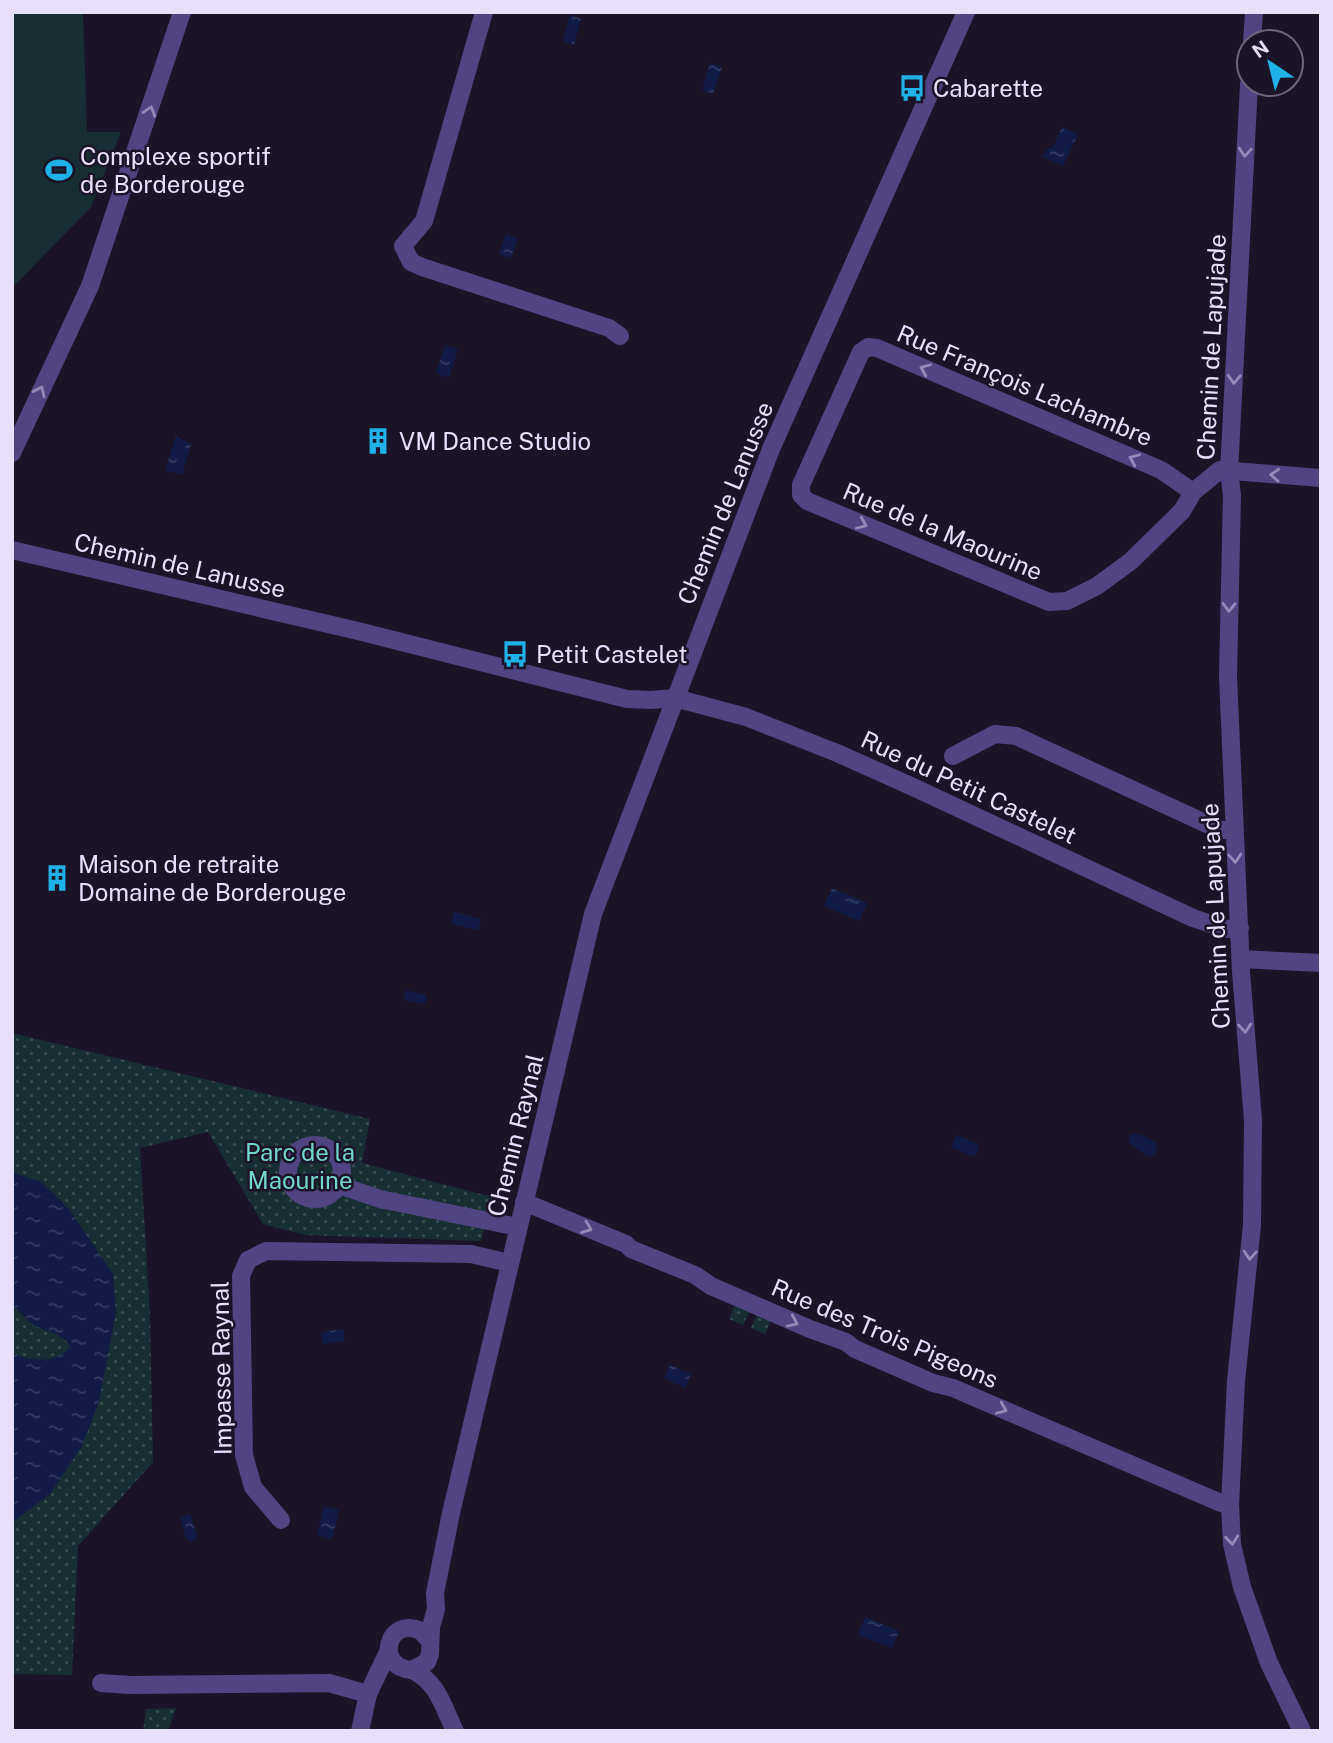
<svg xmlns="http://www.w3.org/2000/svg" width="1333" height="1743" viewBox="0 0 1333 1743" font-family="'Public Sans',sans-serif">
<defs>
<pattern id="park-dots" width="8" height="8" patternUnits="userSpaceOnUse" patternTransform="scale(1.75)"><rect width="8" height="8" fill="#172f33"/><path d="M2 2h.1M6 6h.1" fill="none" stroke="#394d51" stroke-width="1.8" stroke-linecap="round"/></pattern>
<pattern id="water-ripples" width="26" height="14" patternUnits="userSpaceOnUse" patternTransform="scale(1.75)"><rect width="26" height="14" fill="#111b45"/><path d="M2 4q2-2 4 0t4 0M15 11q2-2 4 0t4 0" fill="none" stroke="#343c61"/></pattern>
</defs>
<rect width="100%" height="100%" fill="#1b1429"/>
<polygon fill="#172f33" points="12,12 83,12 87,132 121,132 91,207 12,288"/>
<g fill="url(#park-dots)">
<polygon points="12,1033 370,1119 362,1163 492,1197 481,1241 305,1235 263,1224 208,1132 140,1148 150,1315 153,1462 78,1546 72,1675 12,1674"/>
<polygon points="735,1304 750,1310 743,1325 729,1319"/>
<polygon points="757,1314 771,1320 765,1334 751,1328"/>
<polygon points="176,1708 168,1731 143,1731 146,1709"/>
</g>
<g fill="url(#water-ripples)">
<polygon points="570,15 581,19 574,45 563,41"/>
<polygon points="710,63 722,67 713,94 702,90"/>
<polygon points="1062,127 1078,134 1063,166 1043,157 1047,149 1053,147"/>
<polygon points="506,234 518,238 511,258 499,254"/>
<polygon points="445,345 458,349 449,378 436,373"/>
<polygon points="176,436 191,444 182,475 165,470"/>
<polygon points="832,888 867,903 859,921 824,906"/>
<polygon points="454,912 481,919 478,930 451,924"/>
<polygon points="406,990 427,995 425,1004 404,1000"/>
<path d="M 1131,1133 L 1144,1136 L 1157,1144 L 1155,1154 L 1149,1157 C 1143,1152 1135,1148 1128,1142 Z"/>
<polygon points="957,1135 978,1144 979,1148 976,1155 972,1156 951,1147"/>
<path d="M 12,1173 L 40,1181 L 69,1209 L 113,1274 L 116,1312 L 99,1402 L 82,1446 L 50,1494 L 12,1523 L 12,1353 C 32,1362 55,1364 70,1347 C 64,1332 45,1333 33,1324 C 25,1319 20,1310 12,1305 Z"/>
<polygon points="343,1329 345,1341 323,1344 321,1332"/>
<polygon points="670,1365 691,1374 685,1388 664,1378"/>
<polygon points="324,1506 339,1510 332,1539 317,1535"/>
<polygon points="190,1514 197,1535 196,1540 191,1542 186,1538 180,1517"/>
<polygon points="865,1617 899,1631 892,1648 858,1635"/>
</g>
<g fill="none" stroke-linecap="round" stroke-linejoin="round">
<g stroke="#514483" stroke-width="18">
<polyline points="484,12 424,221 403,246 411,262 422,267 609,328 620,336"/>
<polyline points="1252,42 1254,12"/>
<polyline points="1249,84 1229,472 1232,495 1228,676 1241,972 1253,1120 1252,1225 1236,1381 1230,1505 1232,1544 1242,1587 1269,1663 1302,1731"/>
<polyline points="12,453 90,286 182,12"/>
<polyline points="1193,492 1161,470 877,348 868,347 861,352 801,485 801,495 807,501 1049,602 1067,601 1097,586 1131,561 1182,511 1193,492 1220,470 1321,478"/>
<polyline points="12,550 358,631 627,699 651,700 675,698 746,717 837,753 913,787 1193,918 1226,929 1240,928"/>
<polyline points="953,756 995,734 1016,736 1220,830 1233,830"/>
<polyline points="1241,959 1321,963"/>
<circle cx="315" cy="1172" r="27"/>
<polyline points="339,1185 380,1199 518,1227"/>
<polyline points="524,1202 626,1244 631,1249 695,1275 711,1286 810,1329 846,1342 855,1349 933,1383 953,1388 1221,1503 1230,1505"/>
<polyline points="281,1520 253,1487 244,1455 241,1276 248,1260 266,1251 471,1254 509,1263"/>
<path d="M 429,1640 L 421,1631 C 387,1615 374,1668 412,1670 L 427,1662 L 430,1654 L 431,1627 L 436,1609 L 435,1593 L 451,1513 L 593,914 L 771,449 L 966,12"/>
<path d="M 412,1670 C 438,1682 443,1707 455,1731"/>
<polyline points="101,1683 130,1685 329,1683 368,1694"/>
<polyline points="360,1731 368,1694 389,1650"/>
</g>
</g>
<defs><path id="oneway-chevron" d="M-2-3.5L2.5 0L-2 3.5" fill="none" stroke-width="1.6" stroke-linecap="round" stroke-linejoin="round" transform="scale(1.75)"/></defs>
<g stroke="#948ab9">
<use href="#oneway-chevron" transform="translate(150 111) rotate(-72)"/>
<use href="#oneway-chevron" transform="translate(1245 152) rotate(94)"/>
<use href="#oneway-chevron" transform="translate(925 369) rotate(-157)"/>
<use href="#oneway-chevron" transform="translate(1234 379) rotate(93)"/>
<use href="#oneway-chevron" transform="translate(40 391) rotate(-65)"/>
<use href="#oneway-chevron" transform="translate(1134 459) rotate(-157)"/>
<use href="#oneway-chevron" transform="translate(1275 475) rotate(-177)"/>
<use href="#oneway-chevron" transform="translate(862 524) rotate(23)"/>
<use href="#oneway-chevron" transform="translate(1229 607) rotate(91)"/>
<use href="#oneway-chevron" transform="translate(1235 858) rotate(86)"/>
<use href="#oneway-chevron" transform="translate(1245 1028) rotate(85)"/>
<use href="#oneway-chevron" transform="translate(587 1228) rotate(21)"/>
<use href="#oneway-chevron" transform="translate(1250 1255) rotate(94)"/>
<use href="#oneway-chevron" transform="translate(793 1322) rotate(24)"/>
<use href="#oneway-chevron" transform="translate(1002 1409) rotate(23)"/>
<use href="#oneway-chevron" transform="translate(1232 1540) rotate(84)"/>
</g>
<defs>
<symbol id="bus-bare" viewBox="-9 -9 18 18"><path d="M-5-6H5V4H4V6H2V4H-2V6H-4V4H-5ZM-3.5-4V0h7V-4ZM-3.5 1.2v1.5H-2V1.2ZM2 1.2v1.5H3.5V1.2Z" fill="#1fb2e8" stroke="#1b1429" stroke-width="2.5" paint-order="stroke"/></symbol>
<symbol id="stadium-bare" viewBox="-9 -9 18 18"><path d="M0-5a6.5 5 0 1 0 0 10a6.5 5 0 1 0 0-10ZM-3.5-1.8h7v3.6h-7Z" fill="#1fb2e8" stroke="#1b1429" stroke-width="2.5" paint-order="stroke"/></symbol>
<symbol id="building-bare" viewBox="-9 -9 18 18"><path d="M-4-6H4V6H1V3H-1V6H-4ZM-2.5-4.3h1.7v1.8h-1.7ZM.8-4.3h1.7v1.8H.8ZM-2.5-1h1.7V.8h-1.7ZM.8-1h1.7V.8H.8Z" fill="#1fb2e8" stroke="#1b1429" stroke-width="2.5" paint-order="stroke"/></symbol>
</defs>
<g fill-rule="evenodd">
<use href="#bus-bare" x="893" y="69" width="38" height="38"/>
<use href="#stadium-bare" x="40" y="151" width="38" height="38"/>
<use href="#building-bare" x="359" y="422" width="38" height="38"/>
<use href="#bus-bare" x="496" y="635" width="38" height="38"/>
<use href="#building-bare" x="38" y="859" width="38" height="38"/>
</g>
<g text-anchor="middle" dominant-baseline="central" stroke-width="5" stroke-linejoin="round" paint-order="stroke">
<g font-size="24" fill="#e7dffc" stroke="#1b1429" text-anchor="start">
<text x="933" y="88">Cabarette</text>
<text x="80" y="156">Complexe sportif<tspan x="80" dy="28">de Borderouge</tspan></text>
<text x="399" y="441">VM Dance Studio</text>
<text x="536" y="654">Petit Castelet</text>
<text x="78" y="864">Maison de retraite<tspan x="78" dy="28">Domaine de Borderouge</tspan></text>
</g>
<g font-size="24" fill="#e7dffc" stroke="#1b1429">
<text transform="translate(1211 347) rotate(-87)">Chemin de Lapujade</text>
<text transform="translate(1025 385) rotate(23)">Rue François Lachambre</text>
<text transform="translate(725 503) rotate(-68)">Chemin de Lanusse</text>
<text transform="translate(943 531) rotate(23)">Rue de la Maourine</text>
<text transform="translate(180 565) rotate(13)">Chemin de Lanusse</text>
<text transform="translate(969 787) rotate(25)">Rue du Petit Castelet</text>
<text transform="translate(1215 916) rotate(-93)">Chemin de Lapujade</text>
<text transform="translate(515 1135) rotate(-76)">Chemin Raynal</text>
<text transform="translate(885 1333) rotate(23)">Rue des Trois Pigeons</text>
<text transform="translate(221 1368) rotate(-91)">Impasse Raynal</text>
</g>
<g font-size="24" fill="#71d6cd" stroke="#1b1429">
<text x="300" y="1152">Parc de la<tspan x="300" dy="28">Maourine</tspan></text>
</g>
</g>
<rect width="1333" height="1743" fill="none" stroke="#e7dffc" stroke-width="28"/>
<g transform="translate(1270 63) rotate(325)"><circle r="33" fill="#1b1429" stroke="#6d657d" stroke-width="2"/>
<path d="M0-5L12 26L0 18L-12 26Z" fill="#1fb2e8"/>
<text y="-10" font-size="19" font-weight="bold" text-anchor="middle" fill="#e7dffc">N</text>
</g>
</svg>
